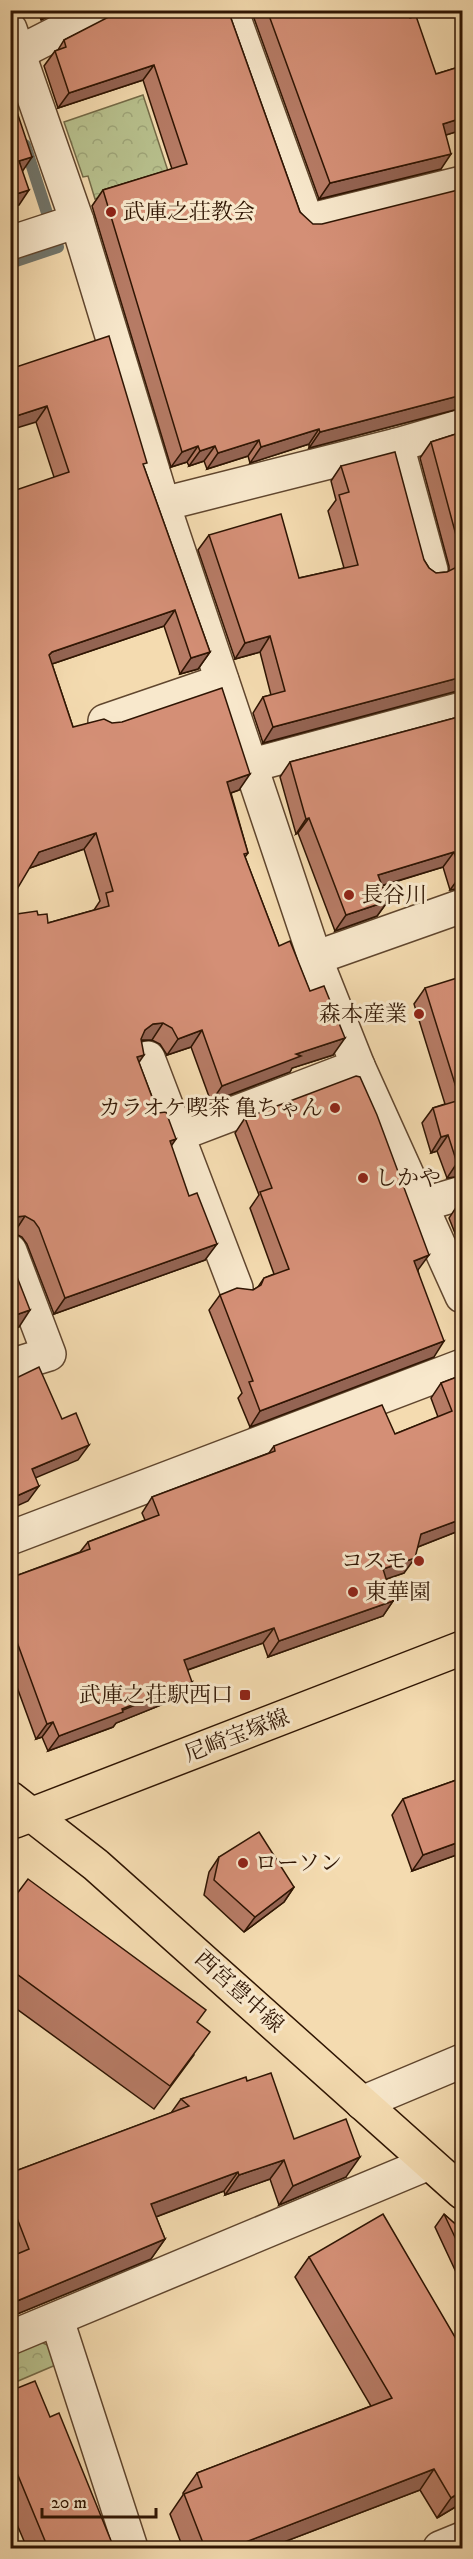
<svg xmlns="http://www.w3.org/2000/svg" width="473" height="2559" viewBox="0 0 473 2559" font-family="'IM FELL DW Pica','Noto Serif JP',serif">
<defs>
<pattern id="forest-crowns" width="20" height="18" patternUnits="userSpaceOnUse" patternTransform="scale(1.5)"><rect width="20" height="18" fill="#b8c18e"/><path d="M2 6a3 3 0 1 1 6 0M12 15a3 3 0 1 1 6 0" fill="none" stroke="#9ea579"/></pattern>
</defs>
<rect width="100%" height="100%" fill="#f4dbb0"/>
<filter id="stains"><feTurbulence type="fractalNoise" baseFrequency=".00333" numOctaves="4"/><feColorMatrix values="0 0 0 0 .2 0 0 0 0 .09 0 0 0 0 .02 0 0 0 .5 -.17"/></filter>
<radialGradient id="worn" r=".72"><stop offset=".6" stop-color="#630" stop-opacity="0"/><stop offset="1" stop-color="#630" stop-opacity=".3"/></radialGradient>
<g fill="url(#forest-crowns)" stroke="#746b48" stroke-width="1.5">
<polygon points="143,95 169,174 95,199 88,176 83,177 64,122"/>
<polygon points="36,2340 52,2347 58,2364 11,2384 11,2351"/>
</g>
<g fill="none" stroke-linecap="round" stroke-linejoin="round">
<polyline stroke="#72776d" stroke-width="12" points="10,263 58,247 25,145"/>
<defs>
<g id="minor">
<polyline points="231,10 307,221 462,183"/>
<polyline points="10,29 77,221 163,504 315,958 358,1066 462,1296"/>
<polyline points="18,53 102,10"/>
<polyline points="10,243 77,221"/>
<polyline points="397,445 431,570"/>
<polyline points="163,504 397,445 462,426"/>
<polyline points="105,721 222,681"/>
<polyline points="252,765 462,709"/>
<polyline points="315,958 462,906"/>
<polyline points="148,1058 236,1288"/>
<polyline points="177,1135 358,1066"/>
<polyline points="421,1205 462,1193"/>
<polyline points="10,1251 49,1354 10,1366"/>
<polyline points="10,1538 462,1366"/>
<polyline points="362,2103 462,2061"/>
<polyline points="57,2320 131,2548"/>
<polyline points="10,2338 429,2163"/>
<polyline points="440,2548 462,2539"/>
</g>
<g id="major">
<polyline points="10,1798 96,1865 462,2192"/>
<polyline points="15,1821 462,1648"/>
</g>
</defs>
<use href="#minor" stroke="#60462e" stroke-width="36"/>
<use href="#major" stroke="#2f1503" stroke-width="36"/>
<use href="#minor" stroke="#f8e8cc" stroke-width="33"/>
<use href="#major" stroke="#f4dbb0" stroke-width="33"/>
</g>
<g fill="#b67b65" stroke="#2f1503" stroke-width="1.5">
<polygon points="38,10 60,10 41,20"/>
<polygon points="120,10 228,10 300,212 462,408 309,448 309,444 250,463 248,456 207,469 204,461 189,466 187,462 171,467 92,206 103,190 172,169 143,80 58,108 44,66 55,51 58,50 64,40 121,12"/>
<polygon points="251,10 407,10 410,18 436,74 462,66 462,130 446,135 441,169 319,199"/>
<polygon points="10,369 144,467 210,652 198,669 180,674 164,626 52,664 73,727 239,790 231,793 248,853 245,857 279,946 333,1055 292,1068 290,1072 211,1102 191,1047 167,1055 160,1044 152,1040 141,1041 139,1063 171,1146 205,1260 54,1314 27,1244 22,1237 14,1233 10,1233 10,915 38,915 48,923 94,910 100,901 84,849 30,868 54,477 36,422"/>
<polygon points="462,432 457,691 263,743 253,713 263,697 271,695 260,652 235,659 198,550 209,535 299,578 344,568 328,511 336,500 331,481 341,466 424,560 429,568 436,573 447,572 449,571 449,566 420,458 431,442"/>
<polygon points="462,716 462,888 450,890 443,867 382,886 388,901 377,916 335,931 298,833 296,834 280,777 290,762"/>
<polygon points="425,988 462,996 462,1176 447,1178 437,1151 431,1153 422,1123 433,1108 445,1104 414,1004"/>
<polygon points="245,1118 418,1270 434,1357 250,1427 238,1398 242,1393 209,1310 220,1295 253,1290 258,1287 264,1278 274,1274 250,1208 259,1195 235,1133"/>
<polygon points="462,1201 462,1251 449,1218 459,1203"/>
<polygon points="462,1375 462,1551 456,1532 418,1547 404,1573 386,1579 393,1601 383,1616 268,1657 263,1643 188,1670 181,1697 116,1723 113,1727 48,1751 42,1737 36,1739 10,1668 10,1578 80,1552 88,1542 145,1520 142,1513 152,1497 269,1453 274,1446 395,1434 438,1417 431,1398 441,1383"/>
<polygon points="462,1778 462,1853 412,1871 392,1815 403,1799"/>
<polygon points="219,1857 294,1887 284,1902 244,1932 204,1895 209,1872"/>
<polygon points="10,1903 194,2055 154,2109 10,2004"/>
<polygon points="247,2081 294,2139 346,2177 279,2205 270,2179 225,2195 224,2191 156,2217 165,2239 151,2259 10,2317 10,2173 171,2113 181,2099"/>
<polygon points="444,2214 462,2230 462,2285 435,2227"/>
<polygon points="309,2257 462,2349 462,2503 437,2518 420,2490 268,2548 183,2548 170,2514 183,2495 183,2493 197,2473 371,2406 295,2277"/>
<polygon points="10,2391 50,2417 114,2548 27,2548 10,2508"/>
</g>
<g fill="#946453" stroke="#2f1503" stroke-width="1.5">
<polygon points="48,10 60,10 41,20"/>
<polygon points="154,65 143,80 58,108 69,93"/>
<polygon points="462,118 462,130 433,139 443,124"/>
<polygon points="451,154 441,169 319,199 330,183"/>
<polygon points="32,157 22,172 19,161"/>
<polygon points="29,190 19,205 10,208 10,196"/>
<polygon points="462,395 462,408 309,448 320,432"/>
<polygon points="47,406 36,422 10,430 10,418"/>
<polygon points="319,429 309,444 250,463 261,447"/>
<polygon points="259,440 248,456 207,469 218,453"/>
<polygon points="198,446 187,462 171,467 182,452"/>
<polygon points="215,446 204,461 189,466 200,451"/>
<polygon points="175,610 164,626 40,668 49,655 52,652"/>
<polygon points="270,636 260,652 235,659 245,643"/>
<polygon points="210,652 198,669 180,674 191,658"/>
<polygon points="462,677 462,691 457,691 263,743 273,727"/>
<polygon points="250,774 239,790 216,798 227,782"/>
<polygon points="309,818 298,833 296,834 306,819"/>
<polygon points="96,833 84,849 27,869 39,852"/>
<polygon points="454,852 443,867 367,890 378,875"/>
<polygon points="461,875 462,875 462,888 450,890"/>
<polygon points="388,901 377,916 335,931 346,915"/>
<polygon points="163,1023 152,1040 142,1040 133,1047 145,1030 153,1024"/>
<polygon points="202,1030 191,1047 167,1055 178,1039"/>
<polygon points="345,1038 333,1055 292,1068 290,1072 211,1102 222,1086 296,1054"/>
<polygon points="144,1055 133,1071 137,1057"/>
<polygon points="448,1135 437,1151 431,1153 441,1137"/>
<polygon points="176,1139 165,1155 170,1141"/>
<polygon points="462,1162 462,1176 447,1178 457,1163"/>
<polygon points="25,1216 14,1233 10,1233 10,1221 15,1217"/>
<polygon points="217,1244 205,1260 54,1314 65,1298"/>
<polygon points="429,1255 418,1270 403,1276 414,1261"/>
<polygon points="30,1310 19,1327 10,1330 10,1317"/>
<polygon points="444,1341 434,1357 250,1427 260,1411"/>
<polygon points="89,1445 78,1460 21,1484 32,1469"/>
<polygon points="39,1486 28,1501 10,1509 10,1499"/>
<polygon points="462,1519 462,1522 456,1532 410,1550 421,1534"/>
<polygon points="415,1558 404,1573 372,1584 383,1569"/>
<polygon points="393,1601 383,1616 268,1657 279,1641"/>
<polygon points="274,1628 263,1643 173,1675 184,1660"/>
<polygon points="17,1642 10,1652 10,1645"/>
<polygon points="192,1682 181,1697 116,1723 113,1727 48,1751 59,1736"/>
<polygon points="53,1722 42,1737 36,1739 47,1724"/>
<polygon points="462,1841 462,1853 412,1871 423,1855"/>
<polygon points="294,1887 284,1902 244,1932 255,1917"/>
<polygon points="360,2157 346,2177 279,2205 293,2186"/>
<polygon points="284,2160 270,2179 225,2195 239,2175"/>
<polygon points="238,2172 224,2191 137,2224 151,2204"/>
<polygon points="165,2239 151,2259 10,2317 10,2307 17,2301"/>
<polygon points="434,2469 420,2490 268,2548 230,2548"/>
<polygon points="462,2491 462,2503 437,2518 451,2498"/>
</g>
<g fill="#d48f76" stroke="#2f1503" stroke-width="1.5">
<polygon points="122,10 228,10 300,212 313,224 322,224 462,189 462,395 320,432 319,429 261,447 259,440 218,453 215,446 200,451 198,446 182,452 103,190 187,164 154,65 69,93 55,51 66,47 64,40"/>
<polygon points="267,10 407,10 410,18 416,16 436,74 462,66 462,118 443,124 451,154 330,183"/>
<polygon points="10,91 32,157 19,161 29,190 10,196"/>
<polygon points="109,336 147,463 143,464 210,652 191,658 175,610 52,652 49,655 73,727 104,719 112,723 122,722 222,688 250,774 227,782 248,853 244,854 279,946 290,941 310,991 324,986 345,1038 296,1054 301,1056 222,1086 202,1030 178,1039 172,1028 163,1023 153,1024 145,1030 141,1039 144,1055 137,1057 158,1113 166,1112 176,1139 170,1141 189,1196 197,1193 217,1244 65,1298 39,1228 34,1221 25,1216 15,1217 10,1221 10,1035 16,1033 10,1019 10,915 37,911 38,915 47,914 48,923 109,906 106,893 113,891 96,833 39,852 10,901 10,492 69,472 47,406 10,418 10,369"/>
<polygon points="462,432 462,677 273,727 263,697 285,691 270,636 245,643 209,535 281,514 299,578 358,565 339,495 349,492 341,466 395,452 424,560 429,568 436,573 447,572 455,568 460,560 460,550 431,442"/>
<polygon points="462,716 462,875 461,875 454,852 378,875 388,901 346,915 309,818 306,819 290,762"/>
<polygon points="457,978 462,996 462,1162 457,1163 448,1135 441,1137 433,1108 460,1100 425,988"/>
<polygon points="356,1076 360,1077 377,1115 429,1255 414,1261 444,1341 260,1411 249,1382 253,1381 220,1295 237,1288 253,1290 261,1285 264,1278 289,1269 260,1192 272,1188 245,1118"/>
<polygon points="462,1201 462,1210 459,1203"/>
<polygon points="10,1259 30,1310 10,1317"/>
<polygon points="39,1367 62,1419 76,1413 89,1445 32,1469 39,1486 10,1499 10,1381"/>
<polygon points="462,1375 462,1519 421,1534 415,1558 383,1569 393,1601 279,1641 274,1628 184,1660 192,1682 122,1709 123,1712 59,1736 53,1722 47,1724 17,1642 10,1645 10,1578 90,1549 88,1542 159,1515 152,1497 275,1451 274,1446 382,1405 395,1434 452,1411 441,1383"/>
<polygon points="462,1778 462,1841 423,1855 403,1799"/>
<polygon points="259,1832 294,1887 255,1917 214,1880 219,1857"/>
<polygon points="28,1879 206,2010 197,2022 210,2032 170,2086 10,1969 10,1903"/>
<polygon points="271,2073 294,2139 346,2119 360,2157 293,2186 284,2160 239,2175 238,2172 151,2204 165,2239 17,2301 10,2307 10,2257 29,2249 10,2200 10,2173 189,2106 181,2099 246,2077 247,2081"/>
<polygon points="383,2214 462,2349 462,2491 451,2498 434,2469 230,2548 205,2548 184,2494 202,2487 197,2473 392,2398 309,2257"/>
<polygon points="444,2214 462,2230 462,2252"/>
<polygon points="35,2381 50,2417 59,2413 114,2548 48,2548 10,2456 10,2391"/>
</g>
<g fill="#8f2418" stroke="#f8e8cc" stroke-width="2">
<circle cx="111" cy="212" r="6"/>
<circle cx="349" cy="895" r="6"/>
<circle cx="419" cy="1014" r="6"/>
<circle cx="335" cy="1108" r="6"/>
<circle cx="363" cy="1178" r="6"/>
<circle cx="419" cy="1561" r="6"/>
<circle cx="353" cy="1592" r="6"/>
<rect x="239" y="1689" width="12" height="12" rx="3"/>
<circle cx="243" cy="1863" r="6"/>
</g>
<g text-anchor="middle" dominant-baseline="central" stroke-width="6" stroke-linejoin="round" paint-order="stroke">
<g font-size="22" fill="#2f1503" stroke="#f8e8cc" text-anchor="start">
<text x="123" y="212">武庫之荘教会</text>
<text x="361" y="895">長谷川</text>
<text x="407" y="1014" text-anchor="end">森本産業</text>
<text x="323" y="1108" text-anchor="end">カラオケ喫茶 亀ちゃん</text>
<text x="375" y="1178">しかや</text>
<text x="407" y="1561" text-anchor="end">コスモ</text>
<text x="365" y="1592">東華園</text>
<text x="233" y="1695" text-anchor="end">武庫之荘駅西口</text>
<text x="255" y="1863">ローソン</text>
</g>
<g font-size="22" fill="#2f1503" stroke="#f8e8cc">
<text transform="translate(237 1736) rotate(-21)">尼崎宝塚線</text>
<text transform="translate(239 1992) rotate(42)">西宮豊中線</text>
</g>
</g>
<rect width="473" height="2559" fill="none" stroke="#f4dbb0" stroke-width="36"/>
<rect x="12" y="12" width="449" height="2535" fill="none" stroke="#2f1503" stroke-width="3"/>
<rect x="18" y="18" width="437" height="2523" fill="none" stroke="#2f1503" stroke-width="1.5"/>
<path d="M42 2508v9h114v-9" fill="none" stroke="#2f1503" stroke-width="3"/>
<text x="51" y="2508" font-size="18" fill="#2f1503" stroke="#f8e8cc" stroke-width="4.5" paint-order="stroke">20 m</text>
<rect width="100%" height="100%" filter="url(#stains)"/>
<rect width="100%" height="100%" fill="url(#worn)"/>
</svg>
